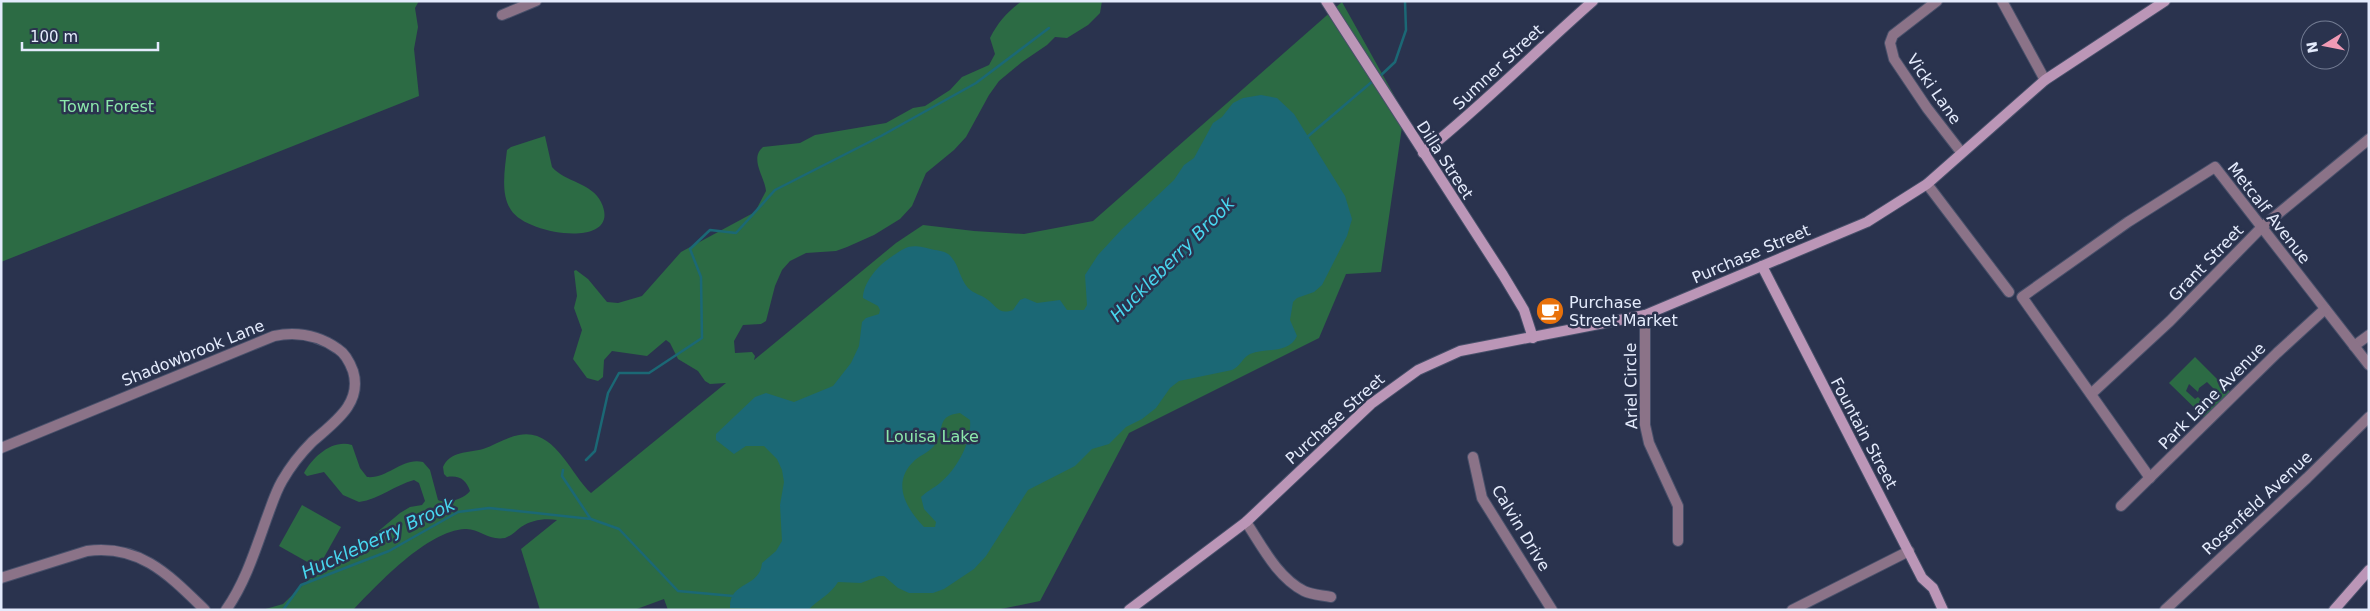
<svg xmlns="http://www.w3.org/2000/svg" width="2370" height="611" viewBox="0 0 2370 611" font-family="'DejaVu Sans',sans-serif">
<rect width="100%" height="100%" fill="#2a334e"/>
<g fill="#2c6b44" fill-rule="evenodd">
<polygon points="1,1 419,1 415,8 418,27 414,49 419,96 1,262"/>
<path d="M 1022,1 L 1102,1 L 1100,13 L 1088,25 L 1067,38 L 1055,37 L 1047,45 L 1022,62 L 999,81 L 989,95 L 966,137 L 954,150 L 926,173 L 912,206 L 900,219 L 874,235 L 847,247 L 836,251 L 806,253 L 790,261 L 782,270 L 775,286 L 766,321 L 761,324 L 743,325 L 734,341 L 735,353 L 752,352 L 755,356 L 754,360 L 896,243 L 923,225 L 974,231 L 1024,234 L 1093,221 L 1342,2 L 1404,113 L 1381,272 L 1346,274 L 1319,338 L 1129,433 L 1040,601 L 996,610 L 668,610 L 664,599 L 634,610 L 540,610 L 521,549 L 557,520 C 545,518 531,520 521,527 C 516,531 511,536 505,538 C 488,541 479,528 465,529 C 427,531 379,583 353,610 L 262,610 L 283,604 L 309,579 L 352,557 L 363,544 L 400,513 L 410,507 L 422,505 L 425,501 L 419,483 L 414,480 C 395,485 380,499 359,502 L 343,495 L 324,472 L 307,476 L 304,473 C 313,457 332,439 352,445 L 360,468 L 367,477 C 388,479 402,457 423,462 L 430,470 L 438,500 C 447,504 464,499 470,491 C 466,480 460,475 447,477 L 444,474 L 443,467 C 450,451 468,453 483,449 C 495,445 507,437 519,435 C 555,428 570,474 591,493 L 726,383 L 710,384 L 705,381 L 698,371 L 678,359 L 670,343 L 666,340 L 647,356 L 612,351 L 604,360 L 603,377 L 598,381 L 587,378 L 573,359 L 582,330 L 574,308 L 577,296 L 574,271 L 576,270 L 588,279 L 607,302 L 618,303 L 642,296 L 681,252 L 755,212 L 766,191 C 765,177 749,159 763,147 L 800,143 L 815,135 L 886,123 L 913,108 L 925,106 L 950,90 L 962,77 L 989,65 L 995,54 L 990,38 C 998,22 1008,11 1022,1 Z"/>
<path d="M 545,136 L 552,167 C 565,182 592,183 601,202 C 624,249 527,236 511,210 C 500,194 505,168 507,150 L 511,147 Z"/>
<path d="M 2195,357 L 2230,392 L 2205,418 L 2169,383 ZM 2207,382 L 2215,390 L 2202,401 L 2198,397 L 2195,399 L 2186,391 L 2189,384 L 2198,392 L 2199,388 Z"/>
<polygon points="302,505 341,527 318,568 279,546"/>
</g>
<path fill="#1b6875" fill-rule="evenodd" d="M 1261,95 L 1277,98 L 1294,114 L 1345,196 L 1352,219 L 1347,236 L 1322,285 L 1314,292 L 1297,298 L 1293,302 L 1290,320 L 1297,336 C 1288,355 1266,347 1250,354 C 1242,358 1240,367 1232,370 L 1179,381 L 1170,388 L 1156,408 L 1142,419 L 1126,427 L 1109,444 L 1092,449 L 1075,466 L 1028,490 L 986,556 L 974,569 L 944,589 L 933,593 L 909,593 L 898,588 L 884,576 L 879,576 L 861,583 L 838,582 C 830,595 819,599 808,610 L 730,608 C 729,581 760,588 762,563 L 776,551 L 782,541 L 780,505 L 784,482 L 782,470 L 777,459 L 764,446 L 746,446 L 734,454 L 716,440 L 716,434 L 755,397 L 766,393 L 794,402 L 833,386 L 851,363 L 859,346 L 862,322 L 866,318 L 879,314 L 880,310 L 878,306 L 863,298 C 863,284 876,268 887,260 C 908,245 909,243 935,250 C 942,251 948,252 952,258 C 959,266 959,277 968,288 C 974,294 982,295 988,300 C 997,307 999,315 1013,310 L 1020,300 L 1025,298 L 1037,303 L 1060,300 L 1067,310 L 1084,310 L 1087,305 L 1085,275 L 1098,255 L 1122,229 L 1174,180 L 1184,165 L 1194,158 L 1213,123 L 1222,117 L 1233,103 L 1243,98 ZM 960,413 L 970,420 C 972,442 957,469 940,483 C 934,488 927,491 921,497 L 924,509 L 936,522 L 935,527 L 924,527 C 905,507 891,482 915,460 C 921,455 929,452 934,446 C 946,429 935,416 960,413 Z"/>
<g fill="none" stroke-linecap="round" stroke-linejoin="round">
<g stroke="#1b6875" stroke-width="2.5">
<polyline points="1379,77 1395,62 1406,30 1405,1"/>
<polyline points="1306,138 1374,80"/>
<polyline points="586,460 595,451 608,393 619,373 649,373 702,338 701,277 690,249 710,230 736,233 775,190 881,136 976,83 1049,28"/>
<polyline points="563,470 562,476 590,518"/>
<polyline points="283,610 301,585 389,551 458,512 489,508 591,519 619,529 678,591 733,596"/>
</g>
<defs>
<g id="street">
<polyline points="1937,1 1893,35 1890,43 1894,59 1927,108 1961,152"/>
<polyline points="2002,1 2045,80"/>
<polyline points="502,15 536,1"/>
<polyline points="1927,184 2009,292"/>
<polyline points="1645,315 1645,425 1649,443 1678,506 1678,541"/>
<polyline points="2354,346 2369,335"/>
<polyline points="2091,394 2170,321 2262,227 2369,139"/>
<path d="M 1,448 L 274,336 C 298,331 318,335 338,349 C 346,354 350,363 353,371 C 363,404 333,423 312,442 C 301,453 290,467 282,481 C 275,493 271,507 266,520 C 255,551 245,583 226,610"/>
<polyline points="1473,457 1482,498 1552,610"/>
<polyline points="2150,478 2022,297 2128,222 2215,167 2369,365"/>
<polyline points="2121,506 2277,353 2325,309"/>
<path d="M 1246,522 C 1262,546 1277,577 1304,591 C 1312,595 1322,595 1331,597"/>
<path d="M 1,578 L 87,551 C 140,544 169,575 205,610"/>
<polyline points="1792,610 1909,551"/>
<polyline points="2165,610 2307,478 2369,417"/>
</g>
<g id="secondary">
<polyline points="1326,1 1503,275 1524,310 1533,338"/>
<path d="M 1423,153 C 1482,106 1536,51 1593,1"/>
<polyline points="1762,266 1922,578 1933,588 1943,610"/>
<polyline points="1129,610 1246,522 1371,404 1418,370 1460,351 1645,315 1867,222 1927,184 2045,80 2165,1"/>
<polyline points="2334,610 2369,570"/>
</g>
</defs>
<use href="#street" stroke="#48506a" stroke-width="12"/>
<use href="#secondary" stroke="#48506a" stroke-width="12"/>
<use href="#street" stroke="#8b7388" stroke-width="10"/>
<use href="#secondary" stroke="#bb96b7" stroke-width="10"/>
</g>
<defs>
<symbol id="cafe-disc" viewBox="-11 -11 22 22"><circle r="9.5" fill="#e8710a" stroke="#2a334e"/><path d="M-5.5-4.5H6V0H3Q3 3.5 0 3.5H-2.5Q-5.5 3.5-5.5 0ZM3-3.2v2h1.7v-2ZM-6 4.5H4V6H-6Z" fill="#fff"/></symbol>
</defs>
<g fill-rule="evenodd">
<use href="#cafe-disc" x="1534" y="295" width="32" height="32"/>
</g>
<g text-anchor="middle" dominant-baseline="central" stroke-width="5" stroke-linejoin="round" paint-order="stroke">
<g font-size="16" fill="#e4ebfc" stroke="#2a334e">
<text transform="translate(1498 67) rotate(-43)">Sumner Street</text>
<text transform="translate(1934 89) rotate(55)">Vicki Lane</text>
<text transform="translate(1445 160) rotate(57)">Dilla Street</text>
<text transform="translate(2269 213) rotate(52)">Metcalf Avenue</text>
<text transform="translate(1751 254) rotate(-23)">Purchase Street</text>
<text transform="translate(2206 263) rotate(-46)">Grant Street</text>
<text transform="translate(193 353) rotate(-22)">Shadowbrook Lane</text>
<text transform="translate(1631 386) rotate(-91)">Ariel Circle</text>
<text transform="translate(2212 396) rotate(-45)">Park Lane Avenue</text>
<text transform="translate(1335 419) rotate(-42)">Purchase Street</text>
<text transform="translate(1864 433) rotate(62)">Fountain Street</text>
<text transform="translate(2257 503) rotate(-43)">Rosenfeld Avenue</text>
<text transform="translate(1521 528) rotate(59)">Calvin Drive</text>
</g>
<g font-size="16" fill="#8ce8ab" stroke="#2a334e">
<text x="107" y="106">Town Forest</text>
<text x="932" y="436">Louisa Lake</text>
</g>
<g font-size="16" fill="#e4ebfc" stroke="#2a334e" text-anchor="start">
<text x="1569" y="302">Purchase<tspan x="1569" dy="18">Street Market</tspan></text>
</g>
<g font-size="18" font-style="italic" fill="#48d7ef" stroke="#2a334e">
<text transform="translate(1172 259) rotate(-45)">Huckleberry Brook</text>
<text transform="translate(378 538) rotate(-25)">Huckleberry Brook</text>
</g>
</g>
<rect width="2370" height="611" fill="none" stroke="#e4ebfc" stroke-width="5"/>
<g transform="translate(2325 45) rotate(260)"><circle r="24" fill="#2a334e" stroke="#747d94"/>
<path d="M0-4L9 19L0 12L-9 19Z" fill="#f09ab5"/>
<text y="-8" font-size="14" font-weight="bold" text-anchor="middle" fill="#e4ebfc">N</text>
</g>
<path d="M22 42v8h136v-8" fill="none" stroke="#e4ebfc" stroke-width="2.5"/>
<text x="30" y="42" font-size="15" fill="#e4ebfc" stroke="#2a334e" stroke-width="4" paint-order="stroke">100 m</text>
</svg>
